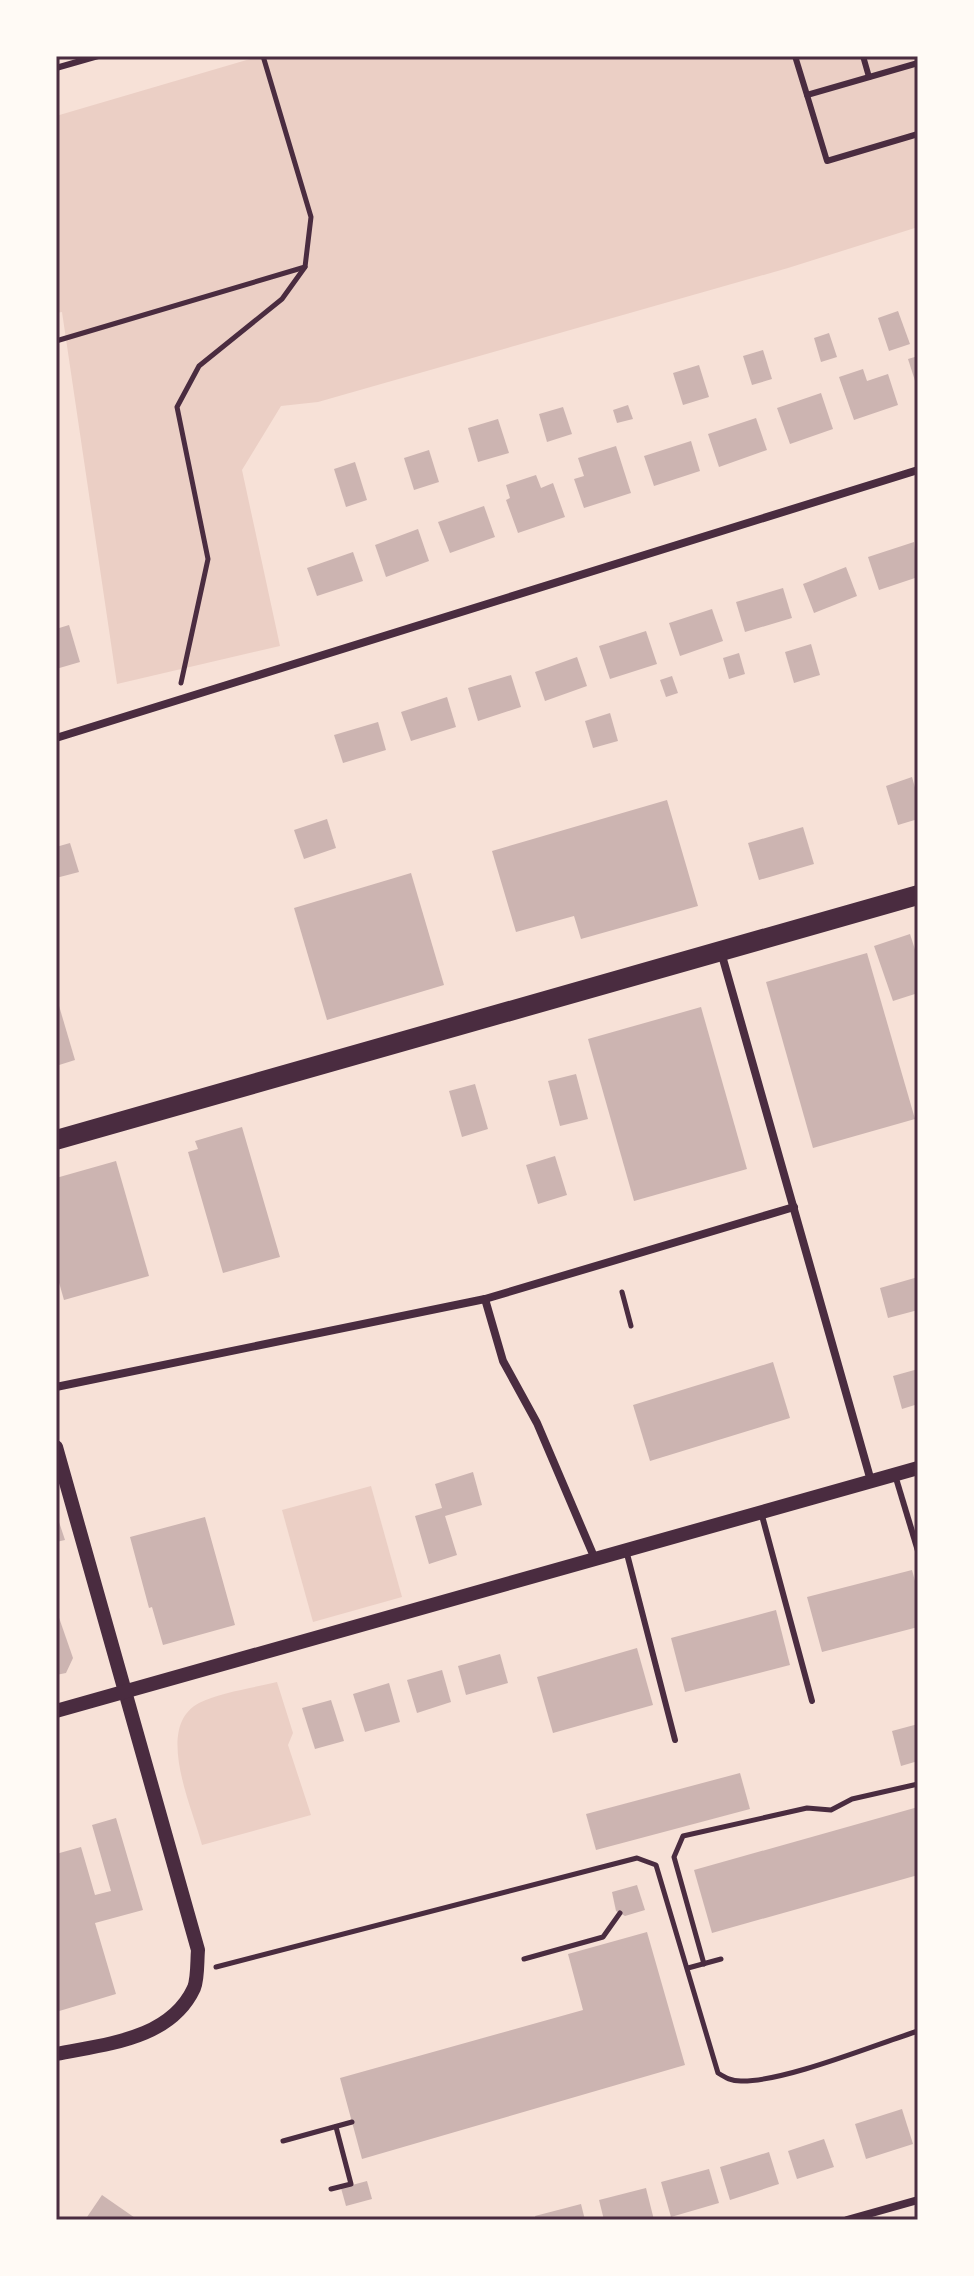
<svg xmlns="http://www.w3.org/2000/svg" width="974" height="2276" viewBox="0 0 974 2276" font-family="'Roboto Condensed',sans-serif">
<rect width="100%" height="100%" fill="#f7e1d7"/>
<g fill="#ebcfc5">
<polygon points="260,56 918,56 918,227 788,268 318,402 281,406 242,470 280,646 117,684 62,312 56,313 56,116"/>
<polygon points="371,1486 402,1597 313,1622 282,1510"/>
<path d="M 277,1682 L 293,1733 L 288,1745 L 311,1815 L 202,1845 C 192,1806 154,1727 199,1703 C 221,1692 253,1688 277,1682 Z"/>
</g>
<g fill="#ccb4b1">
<polygon points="898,311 910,344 889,351 878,318"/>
<polygon points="829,333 837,357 821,362 814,338"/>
<polygon points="763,350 772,379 752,385 743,356"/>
<polygon points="918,356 918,387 917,387 908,359"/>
<polygon points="699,365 709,397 683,405 673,373"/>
<polygon points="863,369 867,381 888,374 898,405 854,420 839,377"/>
<polygon points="821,393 833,429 790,444 777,408"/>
<polygon points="628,405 633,419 617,423 613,410"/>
<polygon points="563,407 572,434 547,442 539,414"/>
<polygon points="756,418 767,450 719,467 708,434"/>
<polygon points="498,419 509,453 478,462 468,428"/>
<polygon points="691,441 700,471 654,486 644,456"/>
<polygon points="616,446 631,493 584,508 574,479 584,476 578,458"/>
<polygon points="429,450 439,482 414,490 404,458"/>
<polygon points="355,462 367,500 346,507 334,469"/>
<polygon points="536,475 541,488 553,483 565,517 518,533 506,500 510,498 506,485"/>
<polygon points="484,506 495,537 450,553 438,522"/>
<polygon points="418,529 429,561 386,577 375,545"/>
<polygon points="914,542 918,577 879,590 868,557"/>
<polygon points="353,552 363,581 317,596 307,568"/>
<polygon points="846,567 857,596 814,613 803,584"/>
<polygon points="783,588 792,618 745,632 736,602"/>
<polygon points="712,609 723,641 680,656 669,623"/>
<polygon points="69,625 80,662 56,669 56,629"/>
<polygon points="646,631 657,664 610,679 599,646"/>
<polygon points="811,644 820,675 794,683 785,652"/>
<polygon points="739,653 745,674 729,679 723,658"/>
<polygon points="577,657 587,686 545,701 535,672"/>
<polygon points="511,675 521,707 478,721 468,688"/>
<polygon points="672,676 678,693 666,697 660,680"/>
<polygon points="447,697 456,727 411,741 401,712"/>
<polygon points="610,713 618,741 593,748 585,721"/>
<polygon points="378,722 386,750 343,763 334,735"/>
<polygon points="912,777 918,798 918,819 898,825 886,786"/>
<polygon points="667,800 698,906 581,939 574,916 516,932 492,851"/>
<polygon points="327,819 336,848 304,859 294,830"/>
<polygon points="803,827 814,864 759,880 748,843"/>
<polygon points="70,843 79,872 56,878 56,847"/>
<polygon points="411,873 444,985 327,1020 294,908"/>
<polygon points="910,934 918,959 918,993 893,1001 874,946"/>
<polygon points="867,953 915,1119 813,1148 766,982"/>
<polygon points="57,999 75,1060 56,1066 56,1000"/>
<polygon points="701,1007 747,1169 634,1201 588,1039"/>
<polygon points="576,1074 588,1119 560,1126 548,1081"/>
<polygon points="475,1084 488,1129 462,1137 449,1091"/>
<polygon points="242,1127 280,1257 223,1273 188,1152 198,1149 195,1141"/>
<polygon points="555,1156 567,1195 538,1204 526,1165"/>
<polygon points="116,1161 149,1276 64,1300 56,1272 56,1178"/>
<polygon points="918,1277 918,1310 888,1318 880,1288"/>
<polygon points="773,1362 790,1418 650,1461 633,1405"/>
<polygon points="918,1369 918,1404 902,1409 893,1376"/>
<polygon points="473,1472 482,1505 445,1516 457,1555 429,1564 415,1516 442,1508 435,1484"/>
<polygon points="56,1513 65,1540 56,1542"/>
<polygon points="205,1517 235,1625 163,1645 152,1607 149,1608 130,1537"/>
<polygon points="912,1570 918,1592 918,1627 822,1652 807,1597"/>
<polygon points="56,1609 73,1658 66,1673 56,1675"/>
<polygon points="776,1610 790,1665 685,1692 671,1638"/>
<polygon points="637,1648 653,1705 553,1733 537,1677"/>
<polygon points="500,1654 508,1683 466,1695 458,1666"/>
<polygon points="442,1670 451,1702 417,1713 407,1680"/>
<polygon points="389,1683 400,1722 365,1732 353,1694"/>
<polygon points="331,1700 344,1741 315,1749 302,1708"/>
<polygon points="918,1724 918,1761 901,1766 892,1731"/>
<polygon points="740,1773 750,1809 596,1850 586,1814"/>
<polygon points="918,1807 918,1875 712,1933 694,1870"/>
<polygon points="116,1818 143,1910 95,1923 116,1994 56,2012 56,1854 81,1847 95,1895 111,1891 92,1825"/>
<polygon points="637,1885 645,1910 625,1916 616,1911 612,1892"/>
<polygon points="647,1932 685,2065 362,2159 340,2078 583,2010 568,1954"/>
<polygon points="902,2109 913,2144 866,2159 855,2124"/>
<polygon points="824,2139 834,2167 797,2179 788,2151"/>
<polygon points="769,2152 779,2184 730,2200 720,2167"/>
<polygon points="709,2169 719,2203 671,2217 661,2182"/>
<polygon points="367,2181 372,2199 346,2206 341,2188"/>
<polygon points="646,2188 654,2220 604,2220 599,2200"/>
<polygon points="102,2195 138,2220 85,2220"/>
<polygon points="581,2204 585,2220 536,2220 535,2216"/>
</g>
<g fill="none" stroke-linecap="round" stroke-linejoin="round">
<g stroke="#4a2c40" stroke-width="5">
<polyline points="56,341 305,267 311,217 263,56"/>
<polyline points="181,683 208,559 177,407 199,366 282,299 305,267"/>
<polyline points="622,1292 631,1326"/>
<polyline points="524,1959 603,1937 620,1913"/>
<polyline points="704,1964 674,1857 683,1836 807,1808 831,1810 852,1799 918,1784"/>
<path d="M 216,1967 L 637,1858 L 656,1865 L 718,2073 C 726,2078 731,2081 741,2081 C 784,2082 874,2045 918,2031"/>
<polyline points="688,1968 721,1959"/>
<polyline points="283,2141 352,2122"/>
<polyline points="331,2189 351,2184 336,2127"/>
</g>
<g stroke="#4a2c40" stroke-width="6">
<polyline points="795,56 807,95 918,63"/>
<polyline points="863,56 869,77"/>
<polyline points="56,68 98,56"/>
<polyline points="807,95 827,161 918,134"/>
<polyline points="895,1475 918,1551"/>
<polyline points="761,1512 812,1701"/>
<polyline points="626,1550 675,1740"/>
</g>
<g stroke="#4a2c40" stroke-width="8">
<polyline points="56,738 918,470"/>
<polyline points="721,952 871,1481"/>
<polyline points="56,1387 485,1299"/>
<polyline points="595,1559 537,1423 503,1361 485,1299 794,1207"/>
<polyline points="847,2220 918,2200"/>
</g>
<g stroke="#4a2c40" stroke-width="14">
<path d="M 56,1447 L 198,1950 C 197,1961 198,1978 194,1988 C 170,2040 105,2044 56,2054"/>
<polyline points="56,1711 918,1468"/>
</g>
<polyline stroke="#4a2c40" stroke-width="20" points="56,1140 918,895"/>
</g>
<rect width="974" height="2276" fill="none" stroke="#fffaf5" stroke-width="116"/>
<rect x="58" y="58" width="858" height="2160" fill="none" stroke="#4a2c40" stroke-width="3"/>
</svg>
